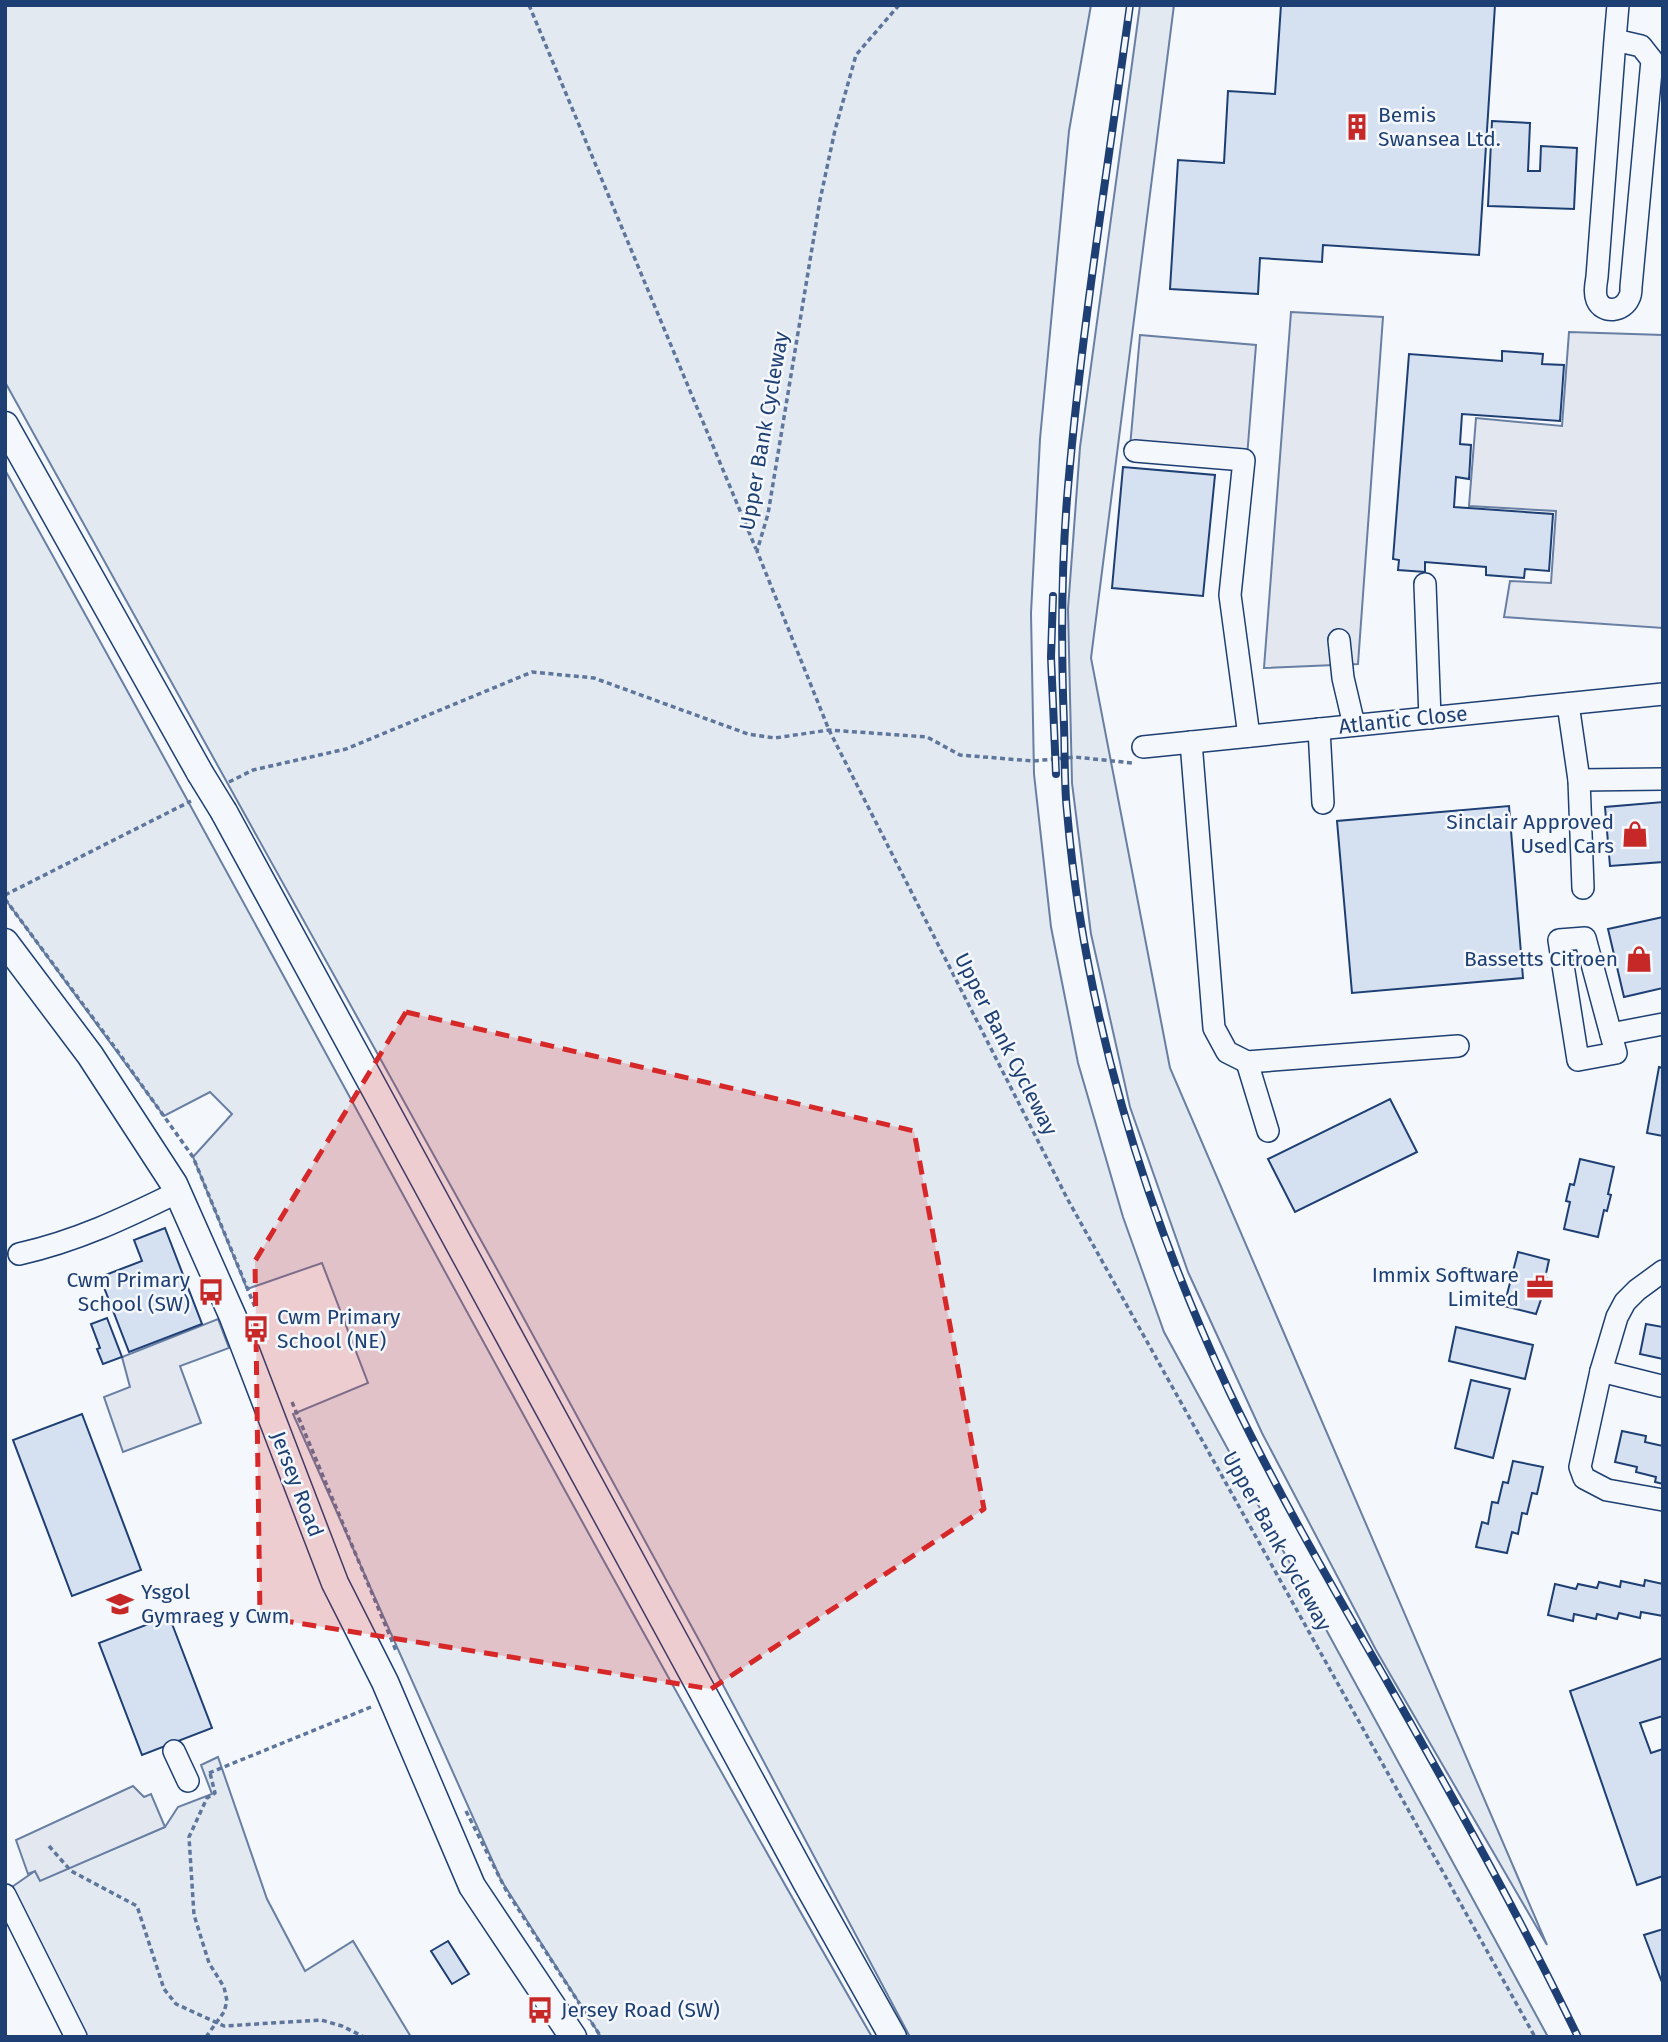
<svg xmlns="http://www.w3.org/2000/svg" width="1668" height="2042" viewBox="0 0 1668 2042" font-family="'Fira Sans',sans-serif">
<rect width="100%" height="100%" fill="#f4f7fb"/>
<g fill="#e3e9f0" stroke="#687fa3" stroke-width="2">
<polygon points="5,5 1091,5 1069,131 1040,439 1031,613 1034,774 1051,927 1078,1063 1123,1217 1164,1332 1548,2037 910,2037 706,1653 498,1271 5,382"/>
<polygon points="1140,5 1174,5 1091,658 1170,1068 1547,1945 1376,1650 1262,1433 1188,1272 1130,1107 1091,934 1072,783 1068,609 1080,447"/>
<path d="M 5,470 C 296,991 574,1520 872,2037 L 601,2037 L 501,1880 L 293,1414 L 368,1383 L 322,1263 L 247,1289 L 193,1157 L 232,1114 L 210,1092 L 164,1116 L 5,899 Z"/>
<polygon points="218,1757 267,1899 305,1971 353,1941 411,2037 83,2037 9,1889 35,1871 40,1880 165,1827 178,1807 212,1794 201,1765"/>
</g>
<g fill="#e3e8f0" stroke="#687fa3" stroke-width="2">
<polygon points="1291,312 1383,317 1358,664 1264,668"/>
<polygon points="1569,332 1663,335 1663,628 1504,617 1510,581 1551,583 1556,511 1469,506 1476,418 1562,426"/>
<polygon points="1140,335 1256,345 1247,457 1130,447"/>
<polygon points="218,1319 229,1348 180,1366 201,1423 123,1452 104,1397 130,1387 122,1357"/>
<polygon points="133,1786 144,1797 151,1794 165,1827 40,1881 35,1871 28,1874 16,1840"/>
</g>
<g fill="#d5e0f0" stroke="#1d3f73" stroke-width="2">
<polygon points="1281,5 1495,5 1479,255 1323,245 1322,262 1260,258 1258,294 1170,289 1178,160 1224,163 1228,91 1275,94"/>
<polygon points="1492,121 1530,123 1528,171 1540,171 1541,146 1577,148 1574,209 1488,206"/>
<polygon points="1502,351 1543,354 1542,364 1564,365 1560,421 1462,414 1460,444 1471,445 1469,479 1456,477 1454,507 1553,514 1549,571 1525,569 1524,578 1486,575 1486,567 1425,562 1425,572 1398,570 1399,560 1393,559 1409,354 1502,361"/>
<polygon points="1123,467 1215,475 1203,596 1112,588"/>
<polygon points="1663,802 1663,862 1610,866 1605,807"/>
<polygon points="1509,806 1523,978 1352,993 1337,821"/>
<polygon points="1663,917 1663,988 1624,997 1608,929"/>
<polygon points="1659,1067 1663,1068 1663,1136 1647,1133"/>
<polygon points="1390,1099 1417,1152 1295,1212 1268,1159"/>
<polygon points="1580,1159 1614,1167 1608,1194 1611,1195 1607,1211 1604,1210 1598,1237 1564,1229 1570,1202 1566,1201 1570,1184 1574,1185"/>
<polygon points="165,1228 202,1324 129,1352 100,1277 142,1261 134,1240"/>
<polygon points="1518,1252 1549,1260 1545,1278 1548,1279 1536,1314 1504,1306"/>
<polygon points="107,1318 122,1357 103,1364 97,1349 100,1348 91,1324"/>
<polygon points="1646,1324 1663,1327 1663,1359 1640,1354"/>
<polygon points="1456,1327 1533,1345 1525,1379 1449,1361"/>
<polygon points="1471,1380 1510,1389 1493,1458 1455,1448"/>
<polygon points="82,1414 141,1570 72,1596 13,1440"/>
<polygon points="1622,1431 1646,1436 1645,1442 1663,1446 1663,1484 1655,1482 1656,1477 1636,1472 1637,1467 1615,1462"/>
<polygon points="1513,1461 1543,1467 1537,1494 1532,1493 1527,1514 1522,1513 1518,1534 1512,1532 1507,1553 1476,1547 1482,1522 1488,1524 1492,1502 1498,1503 1503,1482 1508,1483"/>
<polygon points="1645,1580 1663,1584 1663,1616 1641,1612 1640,1618 1619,1613 1617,1619 1597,1614 1596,1619 1574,1614 1573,1621 1548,1615 1555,1584 1576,1589 1578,1584 1597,1588 1599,1582 1620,1587 1621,1581 1644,1586"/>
<polygon points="169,1616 212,1728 142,1755 99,1643"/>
<polygon points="1663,1658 1663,1716 1640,1723 1651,1753 1663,1749 1663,1876 1637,1885 1570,1691"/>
<polygon points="1663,1929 1663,1985 1644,1935"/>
<polygon points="448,1941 469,1974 452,1984 431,1951"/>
</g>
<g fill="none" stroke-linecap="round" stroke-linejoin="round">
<defs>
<g id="minor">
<path d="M 1615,40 L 1641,46 L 1652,60 L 1631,287 C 1631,291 1631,295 1629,298 C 1623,312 1603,314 1597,300 C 1594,293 1596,284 1597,277 L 1615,40 L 1618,5"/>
<polyline points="1135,451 1244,460 1230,595 1249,736"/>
<polyline points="1425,584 1430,718"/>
<polyline points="1339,640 1343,678 1354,725"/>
<polyline points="1568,704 1579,780 1583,888"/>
<polyline points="1319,729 1323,803"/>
<polyline points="1191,742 1214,1028 1227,1052 1247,1062 1458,1046"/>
<polyline points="1143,747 1663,694"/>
<polyline points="1579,780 1663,779"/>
<polygon points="1585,938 1616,1053 1578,1060 1559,940"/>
<polyline points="1611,1034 1663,1024"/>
<polyline points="1247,1062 1268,1131"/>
<path d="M 19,1254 C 77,1241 125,1218 178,1192"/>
<polyline points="1663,1271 1637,1290 1625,1302 1617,1317 1601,1371 1580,1467 1584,1478 1607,1490 1663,1500"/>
<polyline points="1601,1371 1661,1386"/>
<polyline points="174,1751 188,1781"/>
<polyline points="5,1895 76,2037"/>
</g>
<g id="major">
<polyline points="5,425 200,773"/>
<polyline points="224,812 806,1882 893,2037"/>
<polyline points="5,942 90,1055 174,1184 233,1317 335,1583 385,1682 472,1886 573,2037"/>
</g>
</defs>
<use href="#minor" stroke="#1d3f73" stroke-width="24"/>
<use href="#major" stroke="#1d3f73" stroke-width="29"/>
<g stroke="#5e769c" stroke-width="3.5" stroke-dasharray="5 3.5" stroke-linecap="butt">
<polyline points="529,5 756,549"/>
<polyline points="899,5 856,55 835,130 820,200 768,514 757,551 829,730 1068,1200 1535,2037"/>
<polyline points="229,782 253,770 346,749 532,672 594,678 748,734 775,738 829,730 927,737 960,755 1033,761 1075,757 1132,763"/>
<polyline points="5,895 191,801"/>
<polyline points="5,899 116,1049 193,1157 255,1307"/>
<polyline points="292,1402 397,1653"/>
<polyline points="209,1773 371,1707"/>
<polyline points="466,1811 506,1890 601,2037"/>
<polyline points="49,1846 71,1871 137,1906 164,1989 176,2004 224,2026 321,2020 342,2026 364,2037"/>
<polyline points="206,2037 224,2012 227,2001 224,1987 209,1963 194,1915 189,1837 207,1798 215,1793 210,1773"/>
</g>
<use href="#minor" stroke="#f4f7fb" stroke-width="21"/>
<use href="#major" stroke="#f4f7fb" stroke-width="26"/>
<defs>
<g id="rail">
<path d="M 1130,5 C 1108,166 1082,326 1068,487 C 1061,566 1061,646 1064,725 C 1065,753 1064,783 1067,811 C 1084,1011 1144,1209 1229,1391 C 1277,1492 1333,1588 1389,1685 C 1455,1801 1520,1917 1578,2037"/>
<polyline points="1053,596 1051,657 1056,774"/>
</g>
</defs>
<use href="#rail" stroke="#1d3f73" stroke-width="8"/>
<use href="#rail" stroke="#f4f7fb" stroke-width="5" stroke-dasharray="16" stroke-linecap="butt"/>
<defs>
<polyline id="major-bridge" points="200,773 224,812"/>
</defs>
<use href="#major-bridge" stroke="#1d3f73" stroke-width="29" stroke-linecap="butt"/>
<use href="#major-bridge" stroke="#f4f7fb" stroke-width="26"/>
</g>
<path fill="#d62828" fill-opacity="0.2" stroke="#d62828" stroke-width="5" stroke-dasharray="14 9" stroke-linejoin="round" d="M 406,1012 L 914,1131 L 984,1509 L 711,1689 L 260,1617 L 255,1261 Z"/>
<defs>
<symbol id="building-bare" viewBox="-9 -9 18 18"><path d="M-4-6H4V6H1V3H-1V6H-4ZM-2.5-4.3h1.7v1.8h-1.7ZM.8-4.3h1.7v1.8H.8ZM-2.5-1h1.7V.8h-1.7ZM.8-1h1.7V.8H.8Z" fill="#c62828" stroke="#f4f7fb" stroke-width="2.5" paint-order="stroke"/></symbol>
<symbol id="shop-bare" viewBox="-9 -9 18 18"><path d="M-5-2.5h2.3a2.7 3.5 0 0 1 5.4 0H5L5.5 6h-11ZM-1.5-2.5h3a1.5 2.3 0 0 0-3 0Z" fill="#c62828" stroke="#f4f7fb" stroke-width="2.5" paint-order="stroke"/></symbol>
<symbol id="office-bare" viewBox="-9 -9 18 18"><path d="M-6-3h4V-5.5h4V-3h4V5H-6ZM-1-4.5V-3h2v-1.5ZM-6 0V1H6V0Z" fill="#c62828" stroke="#f4f7fb" stroke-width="2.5" paint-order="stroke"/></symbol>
<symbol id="bus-bare" viewBox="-9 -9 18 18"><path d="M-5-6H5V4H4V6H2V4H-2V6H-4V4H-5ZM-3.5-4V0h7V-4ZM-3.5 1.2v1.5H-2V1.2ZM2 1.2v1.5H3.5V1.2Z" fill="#c62828" stroke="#f4f7fb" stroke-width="2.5" paint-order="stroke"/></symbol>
<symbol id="school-bare" viewBox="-9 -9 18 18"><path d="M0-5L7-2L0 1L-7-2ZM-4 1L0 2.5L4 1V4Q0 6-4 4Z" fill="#c62828" stroke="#f4f7fb" stroke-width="2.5" paint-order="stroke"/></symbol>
</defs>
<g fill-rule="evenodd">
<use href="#building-bare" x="1338" y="108" width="38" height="38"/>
<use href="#shop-bare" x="1616" y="815" width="38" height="38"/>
<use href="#shop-bare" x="1620" y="940" width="38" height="38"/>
<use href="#office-bare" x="1521" y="1268" width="38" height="38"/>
<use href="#bus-bare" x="192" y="1273" width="38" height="38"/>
<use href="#bus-bare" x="237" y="1310" width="38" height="38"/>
<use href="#school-bare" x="101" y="1585" width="38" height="38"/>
<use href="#bus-bare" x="521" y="1991" width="38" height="38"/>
</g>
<g text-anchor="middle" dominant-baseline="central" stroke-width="5" stroke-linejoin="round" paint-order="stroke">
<g font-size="21" fill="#1d3f73" stroke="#f4f7fb" text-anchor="start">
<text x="1378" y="115">Bemis<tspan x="1378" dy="24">Swansea Ltd.</tspan></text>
<text x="1614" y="822" text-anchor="end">Sinclair Approved<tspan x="1614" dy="24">Used Cars</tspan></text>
<text x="1618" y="959" text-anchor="end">Bassetts Citroen</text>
<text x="1519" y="1275" text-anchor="end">Immix Software<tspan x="1519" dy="24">Limited</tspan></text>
<text x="190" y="1280" text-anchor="end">Cwm Primary<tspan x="190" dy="24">School (SW)</tspan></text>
<text x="277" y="1317">Cwm Primary<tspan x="277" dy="24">School (NE)</tspan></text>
<text x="141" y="1592">Ysgol<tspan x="141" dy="24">Gymraeg y Cwm</tspan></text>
<text x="561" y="2010">Jersey Road (SW)</text>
</g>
<g font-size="21" fill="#1d3f73" stroke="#f4f7fb">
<text transform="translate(764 431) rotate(-80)">Upper Bank Cycleway</text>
<text transform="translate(1403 720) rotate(-6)">Atlantic Close</text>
<text transform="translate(1006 1044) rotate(63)">Upper Bank Cycleway</text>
<text transform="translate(297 1484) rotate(69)">Jersey Road</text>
<text transform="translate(1277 1541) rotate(61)">Upper Bank Cycleway</text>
</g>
</g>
<rect width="1668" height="2042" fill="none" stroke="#1d3f73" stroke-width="14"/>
</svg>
